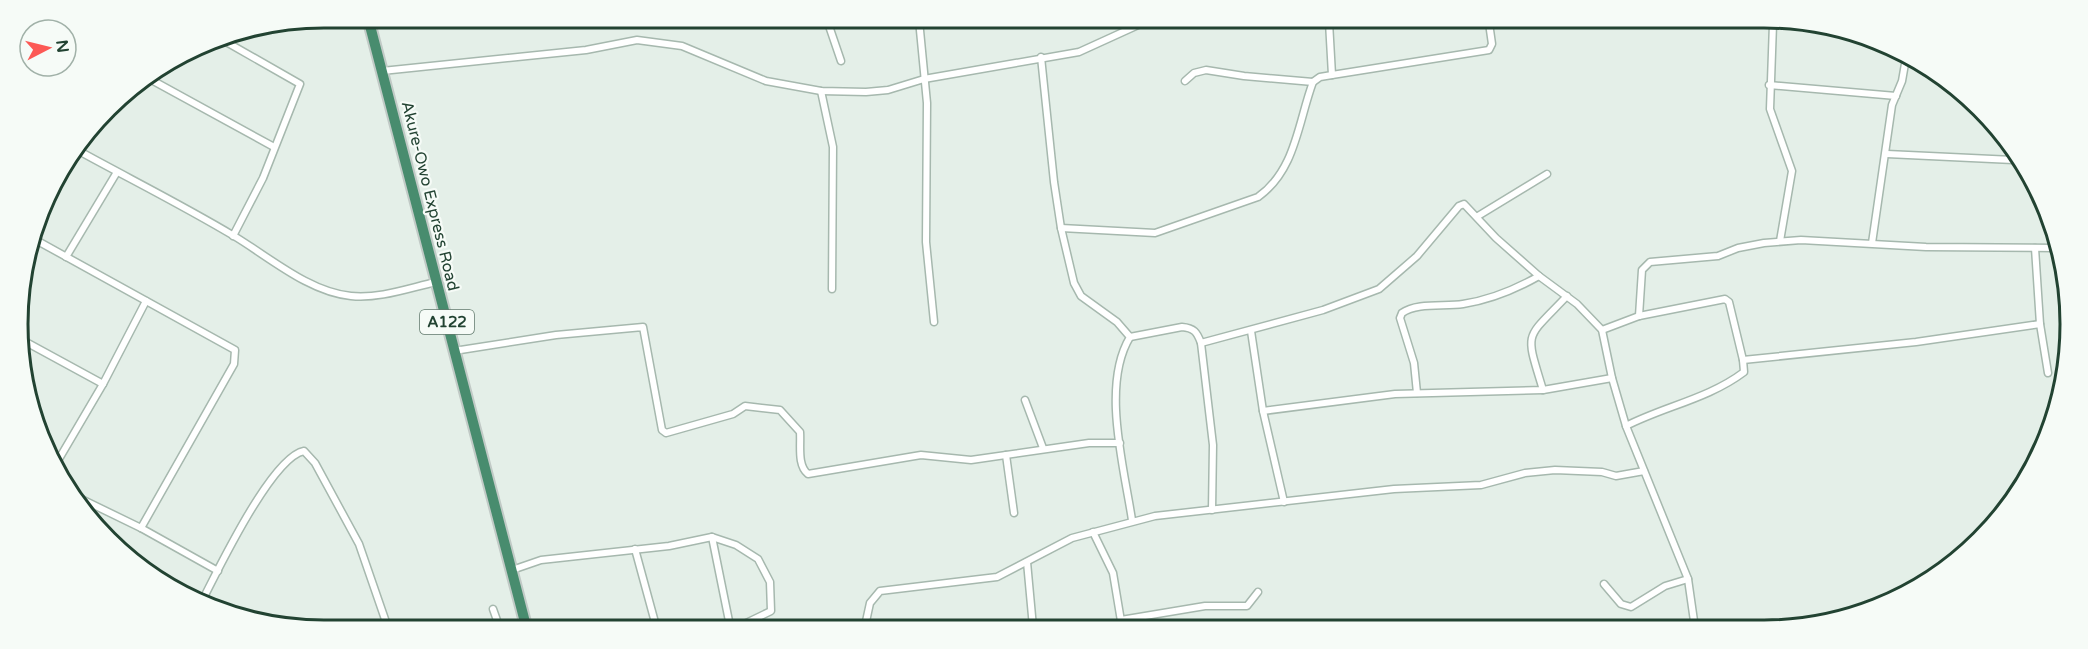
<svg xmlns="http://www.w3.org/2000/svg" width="2088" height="649" viewBox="0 0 2088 649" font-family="'Varela Round',sans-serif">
<rect width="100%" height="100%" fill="#e4efe8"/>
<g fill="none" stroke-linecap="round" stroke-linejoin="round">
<defs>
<g id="minor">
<polyline points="827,20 841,61"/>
<polyline points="919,20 927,103 926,242 934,322"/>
<polyline points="1773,24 1770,109 1792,171 1780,241"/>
<polyline points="221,39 300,84 263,178 233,236"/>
<path d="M 1041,57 L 1054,182 L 1061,228 L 1074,283 L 1081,296 L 1117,322 L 1130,337 C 1101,385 1124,467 1132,520"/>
<polyline points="382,71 586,50 637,40 682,46 766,81 821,91 866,92 888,90 924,79 1079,52 1147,21"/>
<polyline points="1332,75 1489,50 1492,44 1489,23"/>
<polyline points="148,78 274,147"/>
<polyline points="1185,81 1194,73 1206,70 1244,76 1313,82"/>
<polyline points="1769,85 1896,96"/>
<polyline points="821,91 833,147 832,289"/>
<path d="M 79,151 C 130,179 184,206 234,236 C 269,257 309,292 351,296 C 379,299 409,288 436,282"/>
<polyline points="1887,154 2013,160"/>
<polyline points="1478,216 1547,174"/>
<path d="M 1061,228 L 1155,233 L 1258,197 C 1296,170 1298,122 1313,82 L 1320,77 L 1332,75 L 1329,22"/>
<polyline points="34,239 235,350 234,364 141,528"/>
<polyline points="1872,243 1892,105 1902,81 1906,58"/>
<polyline points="2035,248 2040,324 2048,373"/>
<polyline points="66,257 117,172"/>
<polyline points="1639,316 1642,270 1650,262 1718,256 1738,248 1764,243 1801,240 1926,247 2057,248"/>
<polyline points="1602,330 1639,316 1725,299 1729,302 1743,360 1916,342 2040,324"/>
<polyline points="1251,331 1263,411 1284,502"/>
<path d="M 1130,337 L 1182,327 C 1194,328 1197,332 1201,343 L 1213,445 L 1212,510"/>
<polyline points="24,341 103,384"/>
<polyline points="1201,343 1323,310 1379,289 1417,256 1459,206 1464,204 1496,238 1539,276 1577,304 1602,330 1612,378 1626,426 1688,579 1695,628"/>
<path d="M 454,351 L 556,335 L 643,327 L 662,430 L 666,433 L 733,414 L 745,406 L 780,410 L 800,432 C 801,446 797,465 808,474 L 921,455 L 971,460 L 1089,443 L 1120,443"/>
<path d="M 1543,390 C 1525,330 1524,341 1567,296"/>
<path d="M 1417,393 L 1414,363 L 1400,318 L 1402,313 C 1417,302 1445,307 1463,304 C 1489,300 1516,289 1539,276"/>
<polyline points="1025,400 1043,448"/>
<polyline points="1263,411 1395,394 1543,390 1612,378"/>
<path d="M 1626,426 C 1665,406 1708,399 1744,372 L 1743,360"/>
<polyline points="1006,455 1014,513"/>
<polyline points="56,464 103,384 146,301"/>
<polyline points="69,493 141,528 218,571"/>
<polyline points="1093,532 1113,573 1122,627"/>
<polyline points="712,537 730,626"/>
<polyline points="635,549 656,626"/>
<polyline points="1027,562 1033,627"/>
<polyline points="512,570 541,560 669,546 712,537 736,545 758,559 770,582 771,611 740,626"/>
<polyline points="1604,584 1621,604 1631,607 1665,586 1688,579"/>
<path d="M 203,599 C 219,568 272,457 304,451 L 315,463 L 359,544 L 387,625"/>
<polyline points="493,609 499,626"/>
<polyline points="1121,620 1205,606 1247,606 1258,592"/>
<polyline points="865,626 870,603 880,591 997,577 1072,538 1155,516 1394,489 1481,485 1525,473 1555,470 1602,472 1616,476 1644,471"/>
</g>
<polyline id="trunk" points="368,18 526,626"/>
</defs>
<use href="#minor" stroke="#a6b8ae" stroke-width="9"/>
<use href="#trunk" stroke="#c1cac6" stroke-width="14"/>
<use href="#minor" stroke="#fff" stroke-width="6"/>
<use href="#trunk" stroke="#488c6e" stroke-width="10"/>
</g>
<g text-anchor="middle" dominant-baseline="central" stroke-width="4.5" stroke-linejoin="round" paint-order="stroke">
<rect fill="#f6fbf7" stroke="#627a6d" stroke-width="1.5" x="420" y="310" width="54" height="24" rx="4.5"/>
<g font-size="15" font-weight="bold" fill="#224332">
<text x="447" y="322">A122</text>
</g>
<g font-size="16" fill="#224332" stroke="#f6fbf7">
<text transform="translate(430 196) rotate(76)">Akure-Owo Express Road</text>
</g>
</g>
<path d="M0 0H2088V649H0ZM324 28H1764A296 296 0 0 1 2060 324V324A296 296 0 0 1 1764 620H324A296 296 0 0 1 28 324V324A296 296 0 0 1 324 28Z" fill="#f6fbf7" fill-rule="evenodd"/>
<path fill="none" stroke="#224332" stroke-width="3" d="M324 28H1764A296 296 0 0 1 2060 324V324A296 296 0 0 1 1764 620H324A296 296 0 0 1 28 324V324A296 296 0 0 1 324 28Z"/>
<g transform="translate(48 48) rotate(83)"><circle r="28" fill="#f6fbf7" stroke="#a1b1a8" stroke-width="1.5"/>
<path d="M0-4.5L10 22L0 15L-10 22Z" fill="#fc5955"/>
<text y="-9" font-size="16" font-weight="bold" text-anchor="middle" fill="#224332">N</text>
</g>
</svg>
